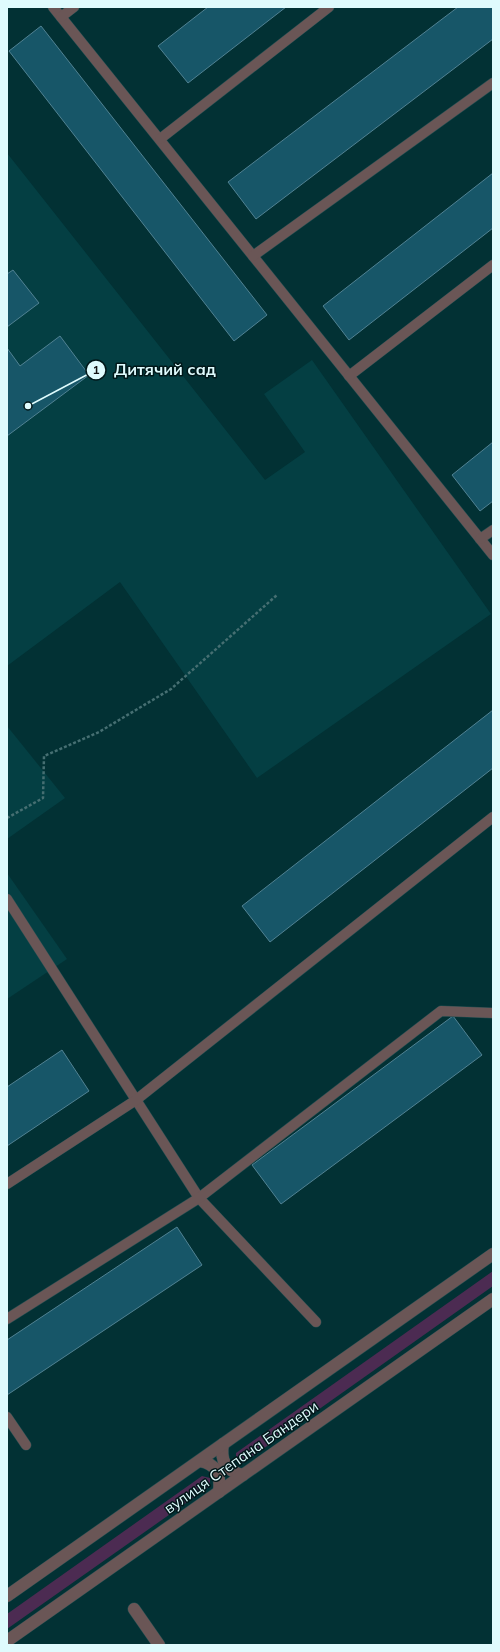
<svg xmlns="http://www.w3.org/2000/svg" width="500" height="1652" viewBox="0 0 500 1652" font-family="Mulish,sans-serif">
<rect width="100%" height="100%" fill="#023134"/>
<g fill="#043f43">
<polygon points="7,153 265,480 305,452 264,394 312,360 491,614 257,778 120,582 7,666"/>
<polygon points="7,726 65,798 7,839"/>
<polygon points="7,873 67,959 7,999"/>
</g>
<g fill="#4c2b52">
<polygon points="493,1271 493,1286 243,1463 236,1461 236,1453"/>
<polygon points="202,1476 210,1478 210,1486 7,1629 7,1614"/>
</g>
<g fill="#175668" stroke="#518293">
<polygon points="208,7 286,7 188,83 158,46"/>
<polygon points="458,7 493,7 493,39 256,219 228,182"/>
<polygon points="41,26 267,315 234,341 9,51"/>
<polygon points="493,173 493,228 349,340 323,306"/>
<polygon points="13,270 39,303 7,327 7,274"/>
<polygon points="60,336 89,375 7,436 7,348 20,366"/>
<polygon points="493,442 493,501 480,511 452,475"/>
<polygon points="493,710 493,768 270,942 242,906"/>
<polygon points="453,1016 482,1055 281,1204 252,1165"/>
<polygon points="62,1050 89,1091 7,1146 7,1087"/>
<polygon points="177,1227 202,1265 7,1395 7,1340"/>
</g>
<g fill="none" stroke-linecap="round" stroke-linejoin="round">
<defs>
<g id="lane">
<polyline points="53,7 493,555"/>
<polyline points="61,17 74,7"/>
<polyline points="160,139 329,7"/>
<polyline points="253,256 493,83"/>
<polyline points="349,376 493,265"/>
<polyline points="480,539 493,530"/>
<polyline points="7,899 199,1198 316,1322"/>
<polyline points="7,1184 136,1100 493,817"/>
<polyline points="7,1319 199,1198 441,1011 493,1013"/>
<polyline points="7,1417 26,1445"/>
</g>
<g id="street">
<path d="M 223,1444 C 220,1461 226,1471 243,1475"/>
<path d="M 200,1461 C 217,1464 221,1475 219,1492"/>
<polyline points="7,1596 493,1254"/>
<polyline points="134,1609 159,1645"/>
<polyline points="7,1641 493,1299"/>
</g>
</defs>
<use href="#lane" stroke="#214d50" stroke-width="11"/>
<use href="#street" stroke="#214d50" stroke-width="13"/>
<polyline stroke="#466f72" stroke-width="2.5" stroke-dasharray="3 2" stroke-linecap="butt" points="7,818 43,798 44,756 99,732 171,689 277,595"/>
<use href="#lane" stroke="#6a5656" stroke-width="10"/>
<use href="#street" stroke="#6a5656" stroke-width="12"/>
</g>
<g text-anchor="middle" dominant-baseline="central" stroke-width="3" stroke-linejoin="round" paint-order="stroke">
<g font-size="15" fill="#dffbfd" stroke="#011719">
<text transform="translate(241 1457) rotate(-35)">вулиця Степана Бандери</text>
</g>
</g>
<path fill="none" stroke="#dffbfd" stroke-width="1.5" d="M28 406L96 370"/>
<g fill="#dffbfd" stroke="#011719" stroke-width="1.5">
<circle cx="28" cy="406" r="4"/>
<circle cx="96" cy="370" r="10"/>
</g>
<g font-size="12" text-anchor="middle" font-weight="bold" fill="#111">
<text x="96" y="374">1</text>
</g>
<g font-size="16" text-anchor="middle" font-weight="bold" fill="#dffbfd" stroke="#011719" stroke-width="3" stroke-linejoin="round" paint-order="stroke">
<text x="165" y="375">Дитячий сад</text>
</g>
<rect width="500" height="1652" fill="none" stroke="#dffbfd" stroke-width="16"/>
</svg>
